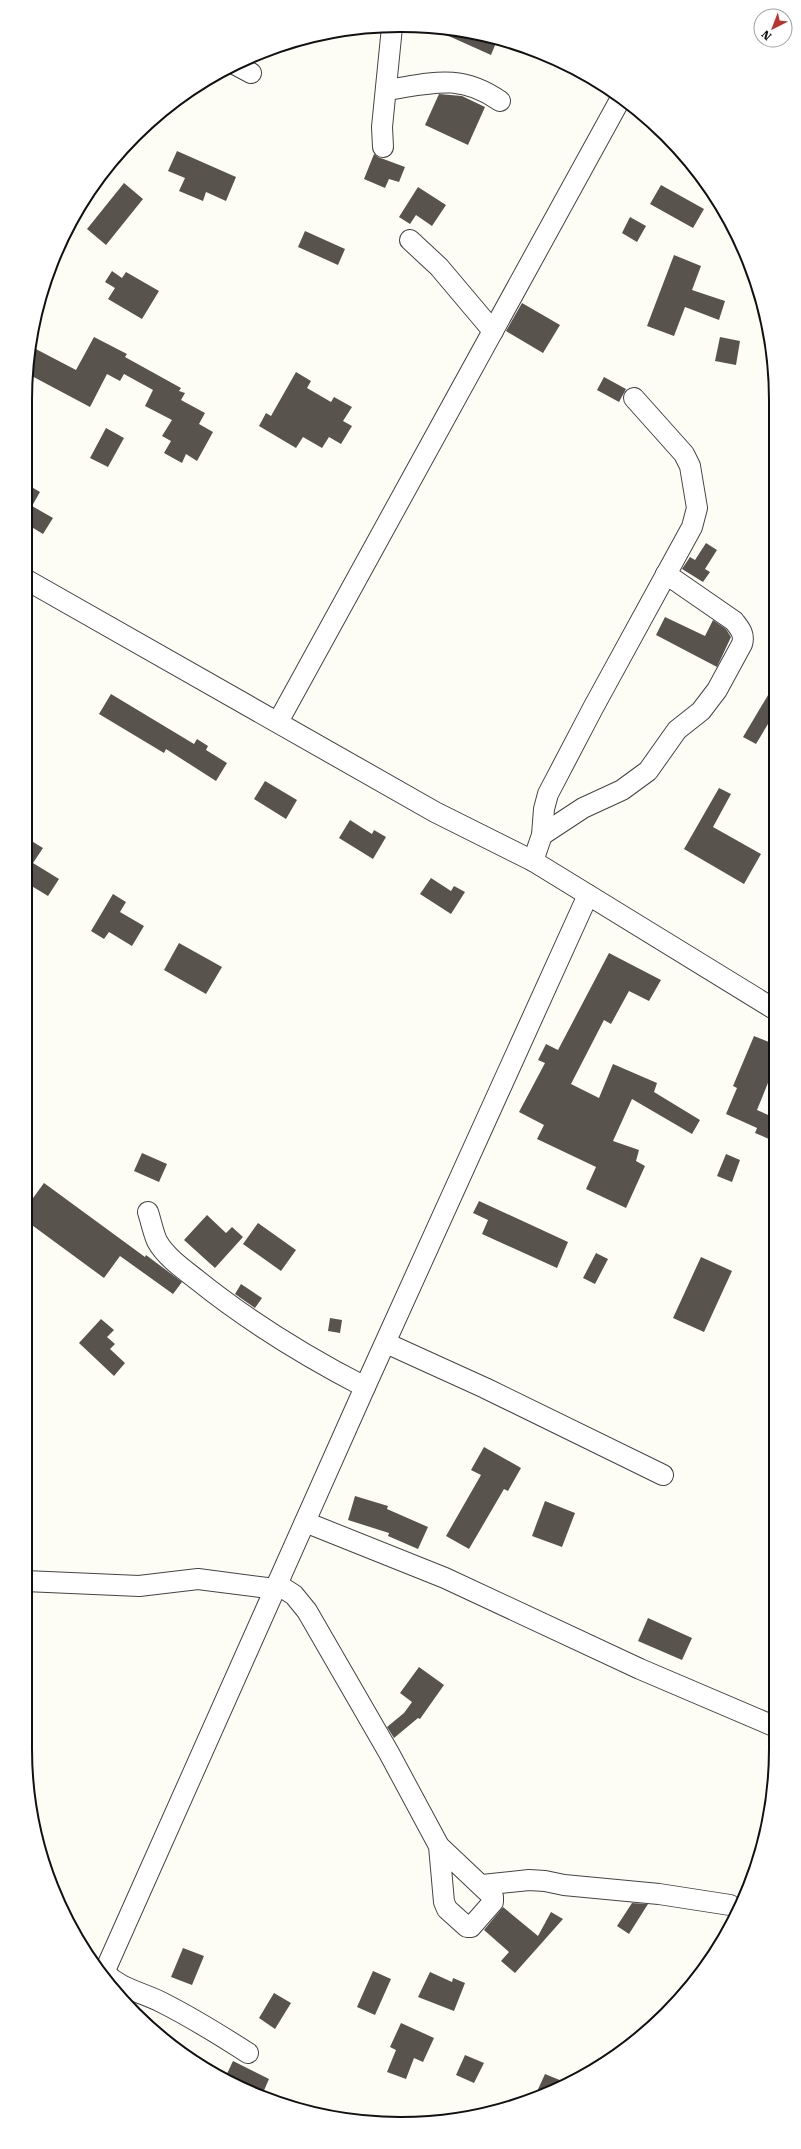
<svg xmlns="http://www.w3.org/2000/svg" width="801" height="2149" viewBox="0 0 801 2149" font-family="'Roboto Serif',serif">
<rect width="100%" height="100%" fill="#fefdf5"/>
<g fill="#59534e">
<polygon points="443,29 498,38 491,55 442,33"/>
<polygon points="439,94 462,96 485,107 468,145 425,125"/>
<polygon points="177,151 236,177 226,201 206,192 203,201 179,191 185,178 168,171"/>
<polygon points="374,154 378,157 405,167 399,182 389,179 385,188 364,179"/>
<polygon points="124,183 143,199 106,245 87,229"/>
<polygon points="661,185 704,209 693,228 650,204"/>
<polygon points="418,187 446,205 432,226 416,215 410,224 399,217"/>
<polygon points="630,217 646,226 637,242 622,233"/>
<polygon points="305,231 345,249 338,265 298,247"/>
<polygon points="674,255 701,266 692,290 725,301 719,320 685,307 674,336 647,326"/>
<polygon points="112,271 122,278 126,272 159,291 142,319 108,299 115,288 105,282"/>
<polygon points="522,303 560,325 543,353 506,331"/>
<polygon points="94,337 127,354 125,357 181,388 179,391 185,393 181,400 205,413 199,424 213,432 197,461 186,454 182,463 164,453 171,441 162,436 172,420 145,406 153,390 124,374 120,381 107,374 90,407 28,374 32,347 76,370"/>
<polygon points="720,337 740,341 736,365 715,361"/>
<polygon points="296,372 311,381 307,388 331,402 334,397 352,407 343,421 352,426 341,444 329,437 322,448 303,437 296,448 259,426 266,413 271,416"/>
<polygon points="604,377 626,389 619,402 597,390"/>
<polygon points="106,428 124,438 108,467 90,458"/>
<polygon points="25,483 40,492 32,506 53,518 43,534 25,523"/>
<polygon points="706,543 717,550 705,569 710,572 703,582 682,569 690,557 695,560"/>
<polygon points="665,617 705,636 713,620 726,629 731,637 717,667 656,635"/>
<polygon points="774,685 774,714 756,744 743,737"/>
<polygon points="111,694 194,744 197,739 208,746 206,750 227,763 216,781 166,749 164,753 99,714"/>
<polygon points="265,781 297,800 286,819 254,799"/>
<polygon points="719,788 731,794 713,827 761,854 744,884 684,849"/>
<polygon points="350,820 372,834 374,830 386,837 373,859 339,838"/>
<polygon points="25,837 43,848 33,863 59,879 48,896 25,882"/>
<polygon points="431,878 451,891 454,886 465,892 451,914 420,894"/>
<polygon points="113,894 126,902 120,912 144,926 132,946 109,932 104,939 91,931"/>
<polygon points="179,943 222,967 206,994 164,970"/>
<polygon points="609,953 661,980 649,1001 629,991 611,1024 604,1020 571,1084 599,1098 613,1064 657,1083 654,1092 700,1120 692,1134 632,1099 613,1141 639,1150 636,1161 645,1166 626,1208 586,1189 596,1167 537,1139 544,1125 519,1112 545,1063 538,1060 546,1044 558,1050"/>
<polygon points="754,1036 774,1044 774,1068 757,1110 775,1118 775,1126 769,1139 755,1133 757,1128 726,1114 737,1088 733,1086"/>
<polygon points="142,1153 167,1164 159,1182 134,1171"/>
<polygon points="726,1154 740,1160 732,1182 717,1176"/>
<polygon points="44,1183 145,1257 146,1255 182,1282 173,1294 120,1256 104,1278 25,1220 25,1209"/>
<polygon points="479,1201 568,1242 557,1268 482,1234 488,1220 473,1213"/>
<polygon points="207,1215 226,1233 232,1227 243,1237 215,1268 184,1240"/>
<polygon points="258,1223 296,1250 281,1271 243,1244"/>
<polygon points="596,1253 608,1259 595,1284 583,1278"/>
<polygon points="701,1257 732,1271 704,1332 673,1318"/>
<polygon points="241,1284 262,1298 255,1308 235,1294"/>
<polygon points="330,1318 342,1320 340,1333 328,1331"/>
<polygon points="101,1319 114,1330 107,1337 115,1344 110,1349 125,1363 114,1376 79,1343"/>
<polygon points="484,1447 521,1468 508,1491 504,1489 469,1549 446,1536 481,1475 471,1470"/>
<polygon points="355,1496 388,1506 387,1509 428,1527 418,1549 388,1536 389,1533 348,1520"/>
<polygon points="545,1501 575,1513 562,1547 532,1536"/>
<polygon points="648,1618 692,1638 682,1660 638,1641"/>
<polygon points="419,1667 444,1685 420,1719 418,1718 394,1738 387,1727 404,1713 412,1702 400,1693"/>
<polygon points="632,1903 648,1904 629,1934 617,1926"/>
<polygon points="503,1907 538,1936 551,1912 563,1919 515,1973 501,1961 509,1952 484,1930"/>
<polygon points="183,1948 204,1956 192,1985 171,1977"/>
<polygon points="373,1971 391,1979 375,2015 357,2007"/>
<polygon points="430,1972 452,1982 453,1978 465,1983 454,2011 418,1997"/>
<polygon points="274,1993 291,2003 275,2029 259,2018"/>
<polygon points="401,2023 434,2038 423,2062 414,2058 406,2079 387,2072 396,2050 390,2047"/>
<polygon points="465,2055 484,2063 474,2083 456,2075"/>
<polygon points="233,2061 269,2079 262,2095 225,2078"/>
<polygon points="545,2074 567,2083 534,2098"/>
</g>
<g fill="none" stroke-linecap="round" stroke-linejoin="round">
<defs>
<g id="minor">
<polyline points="236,65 251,73"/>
<path d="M 387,90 C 432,83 460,73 500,101"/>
<polyline points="383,147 382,127 392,27"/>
<polyline points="410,240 439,267 493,331"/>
<polyline points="25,579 435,812 533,861 774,1009"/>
<polyline points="278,722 621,98"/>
<path d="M 542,835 L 583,808 L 622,790 L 648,771 L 677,730 L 701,711 L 717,690 L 742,644 C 745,634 740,629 734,621 L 666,574"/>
<polyline points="533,861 542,835 544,809 548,794 593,708 692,527 697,508 690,466 684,454 634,398"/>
<path d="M 148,1212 C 151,1221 153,1232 157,1241 C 165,1256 183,1269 196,1279 C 248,1321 305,1356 365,1387"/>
<polyline points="386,1343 485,1388 663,1475"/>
<polyline points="305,1522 445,1578 640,1669 776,1727"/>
<polyline points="25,1581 139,1586 198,1579 275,1589"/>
<polyline points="277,1584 294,1595 307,1611 389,1753 439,1846 493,1897 493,1902 471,1927 467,1927 447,1909 444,1902 439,1846"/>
<polyline points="482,1885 529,1880 545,1881 564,1885 659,1894 730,1905"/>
<path d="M 104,1972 C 122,1990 139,1991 161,2002 C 191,2017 220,2035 248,2053"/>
<polyline points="103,1975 365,1387 588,895"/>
</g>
</defs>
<use href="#minor" stroke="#444" stroke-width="22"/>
<use href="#minor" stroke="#fff" stroke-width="20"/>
</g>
<path d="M0 0H801V2149H0ZM400 32H401A368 368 0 0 1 769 400V1749A368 368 0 0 1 401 2117H400A368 368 0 0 1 32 1749V400A368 368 0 0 1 400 32Z" fill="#fff" fill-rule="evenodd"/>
<path fill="none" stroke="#111" stroke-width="2" d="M400 32H401A368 368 0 0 1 769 400V1749A368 368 0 0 1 401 2117H400A368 368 0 0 1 32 1749V400A368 368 0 0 1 400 32Z"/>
<g transform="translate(773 28) rotate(222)"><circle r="19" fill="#ffffff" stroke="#a0a0a0"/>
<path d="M0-3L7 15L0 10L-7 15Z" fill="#bb342f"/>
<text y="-6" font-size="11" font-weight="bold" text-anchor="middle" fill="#111111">N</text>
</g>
</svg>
